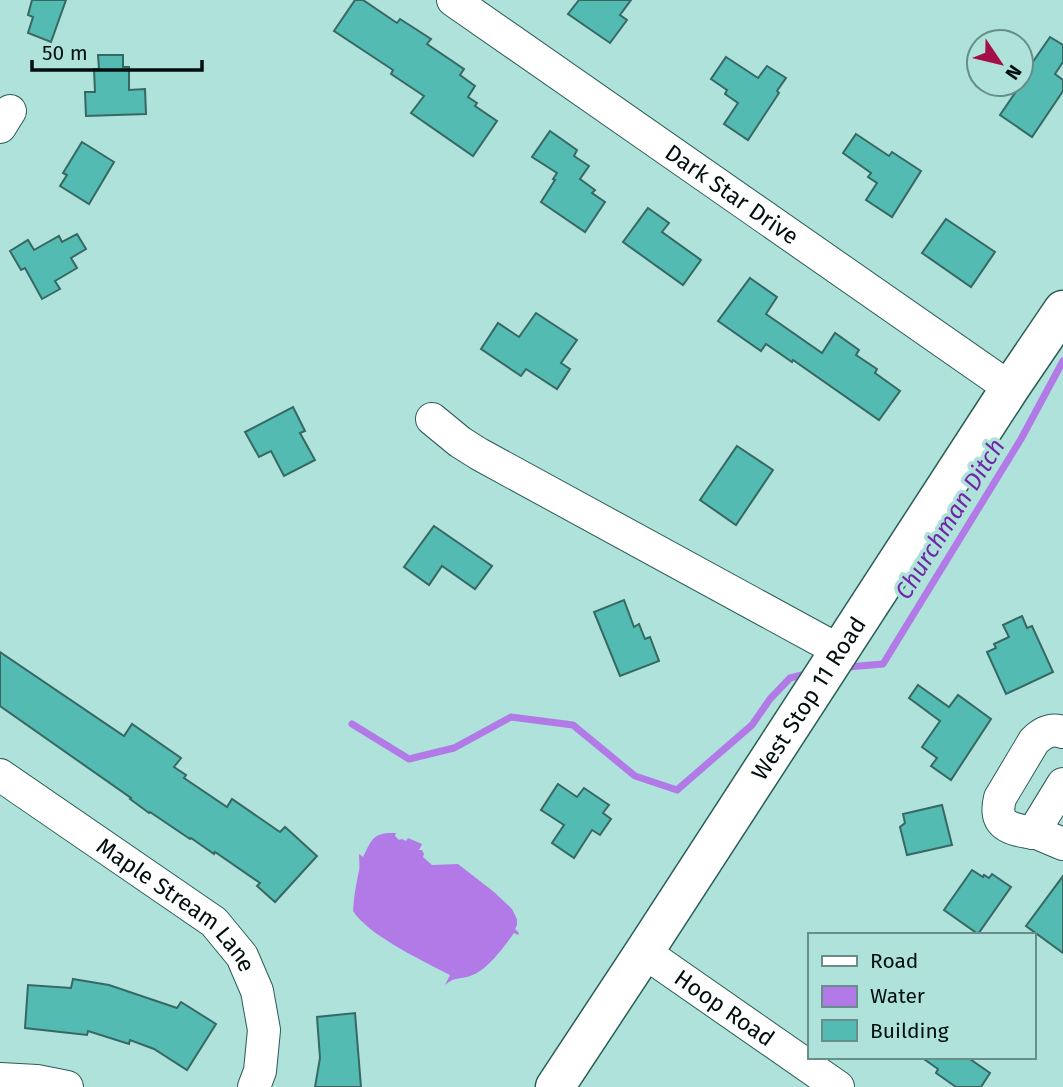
<svg xmlns="http://www.w3.org/2000/svg" width="1063" height="1087" viewBox="0 0 1063 1087" font-family="'Fira Sans',sans-serif">
<rect width="100%" height="100%" fill="#aee2db"/>
<path fill="#b27ae6" d="M 396,833 L 395,836 L 399,840 L 402,839 L 406,841 L 408,838 L 422,844 L 419,850 L 422,850 L 424,854 L 423,857 L 432,865 L 458,864 L 494,892 L 512,909 L 517,919 L 517,925 L 515,929 L 519,933 L 518,935 L 514,933 C 504,947 487,971 470,976 C 458,980 456,976 445,985 L 450,975 C 423,961 368,935 353,911 C 354,896 356,884 359,871 C 360,865 359,860 359,854 L 363,857 C 372,839 373,832 396,833 Z"/>
<g fill="none" stroke-linecap="round" stroke-linejoin="round">
<g stroke="#b27ae6" stroke-width="7">
<polyline points="848,667 883,664 1021,439 1063,361"/>
<polyline points="352,724 409,759 454,748 511,717 573,725 635,776 677,790 752,725 770,699 790,678 810,673"/>
</g>
</g>
<g fill="#53bbb1" stroke="#376863" stroke-width="2">
<polygon points="32,0 66,0 51,42 28,33 33,17 28,15"/>
<polygon points="355,0 363,0 397,23 400,19 431,39 427,44 464,69 460,75 475,86 468,97 477,103 475,106 497,121 473,156 411,113 424,96 391,74 393,70 334,31"/>
<polygon points="579,0 631,0 620,15 627,20 610,43 568,14"/>
<polygon points="1050,37 1063,45 1063,62 1055,74 1063,80 1063,91 1032,137 1000,115 1021,84 1021,59 1030,66"/>
<polygon points="98,55 123,55 123,67 129,67 129,90 145,89 146,114 86,116 85,92 95,92 94,69 99,69"/>
<polygon points="726,57 758,78 767,66 786,78 777,91 779,93 748,140 724,124 738,103 725,94 727,90 711,79"/>
<polygon points="550,131 577,150 574,156 589,166 580,179 595,190 592,193 605,202 585,232 541,202 555,180 553,179 557,173 532,157"/>
<polygon points="856,134 889,156 892,152 921,171 892,217 866,200 877,183 868,177 871,173 843,153"/>
<polygon points="82,142 114,162 89,204 60,186 67,175 63,173"/>
<polygon points="648,208 669,223 662,232 701,260 683,285 623,242"/>
<polygon points="946,219 995,252 971,287 922,253"/>
<polygon points="77,234 86,249 71,258 77,268 55,281 60,289 42,299 25,268 21,270 10,251 28,240 34,250 59,236 62,242"/>
<polygon points="750,278 777,297 766,314 822,353 835,333 859,350 856,355 877,369 875,373 900,391 879,420 793,360 792,362 766,344 761,351 718,321"/>
<polygon points="536,313 577,340 561,363 570,369 557,389 526,369 521,376 481,349 498,323 519,337"/>
<polygon points="293,407 305,431 300,433 315,460 284,476 271,451 259,457 245,432"/>
<polygon points="737,446 773,470 736,525 700,500"/>
<polygon points="434,526 492,566 475,589 442,566 429,585 404,567"/>
<polygon points="624,600 634,627 639,624 645,639 650,637 659,661 620,676 594,612"/>
<polygon points="1022,616 1027,628 1032,626 1053,672 1006,694 987,652 996,648 994,644 1009,637 1003,625"/>
<polygon points="0,652 124,736 132,724 181,758 174,767 186,775 184,778 227,807 232,799 280,832 285,827 317,856 275,902 257,886 260,883 215,852 214,854 191,838 190,839 150,812 149,813 130,799 131,798 0,706"/>
<polygon points="918,685 949,707 958,695 991,719 951,780 931,766 937,758 922,747 940,721 909,698"/>
<polygon points="558,784 577,797 584,788 609,805 603,813 611,819 600,835 592,830 574,858 552,843 564,825 541,810"/>
<polygon points="942,805 952,845 907,855 900,827 905,823 903,814"/>
<polygon points="972,870 983,877 984,875 989,878 992,874 1011,887 978,934 944,910"/>
<polygon points="1063,876 1063,953 1026,926"/>
<polygon points="73,979 109,985 177,1008 181,1002 216,1024 187,1070 154,1049 130,1040 129,1044 88,1031 87,1035 25,1028 28,985 71,988"/>
<polygon points="355,1013 361,1087 315,1087 320,1058 317,1017"/>
<polygon points="921,1057 967,1057 990,1073 981,1087 956,1087 936,1073 938,1069"/>
</g>
<g fill="none" stroke-linecap="round" stroke-linejoin="round">
<defs>
<g id="minor">
<path id="s1" d="M 453,0 L 1010,388"/>
<polyline points="0,127 10,111"/>
<polyline points="432,419 460,442 479,454 840,651"/>
<path d="M 1063,732 C 1051,728 1042,733 1034,741 L 1000,798 C 993,826 1010,829 1033,833 L 1063,784"/>
<path id="s2" d="M 0,775 L 214,922 L 242,956 L 257,991 L 264,1030 L 260,1071 L 254,1087"/>
<polyline points="1033,833 1037,833 1063,844"/>
<path id="s3" d="M 644,952 L 838,1087"/>
<polyline points="0,1079 37,1081 67,1087"/>
</g>
<g id="major">
<path id="s4" d="M 555,1087 L 644,952 L 1010,388 L 1063,310"/>
</g>
</defs>
<use href="#minor" stroke="#2b5c57" stroke-width="34"/>
<use href="#major" stroke="#2b5c57" stroke-width="41"/>
<use href="#minor" stroke="#fff" stroke-width="32"/>
<use href="#major" stroke="#fff" stroke-width="38"/>
</g>
<g text-anchor="middle" dominant-baseline="central" stroke-width="7" stroke-linejoin="round" paint-order="stroke">
<g font-size="23" fill="#000f0e" stroke="#aee2db">
<text stroke="none"><textPath href="#s1" startOffset="340">Dark Star Drive</textPath></text>
<text stroke="none"><textPath href="#s4" startOffset="464">West Stop 11 Road</textPath></text>
<text stroke="none"><textPath href="#s2" startOffset="220">Maple Stream Lane</textPath></text>
<text stroke="none"><textPath href="#s3" startOffset="98">Hoop Road</textPath></text>
</g>
<g font-size="24" font-style="italic" fill="#7026a6" stroke="#aee2db">
<text transform="translate(950 519) rotate(-58)">Churchman Ditch</text>
</g>
</g>
<rect x="808" y="933" width="228" height="126" fill="#aee2db" stroke="#688e89" stroke-width="2"/>
<rect x="822" y="956" width="35" height="10" fill="#ffffff" stroke="#688e89" stroke-width="2"/>
<text x="870" y="968" font-size="21" fill="#000f0e">Road</text>
<rect x="822" y="986" width="35" height="21" fill="#b27ae6" stroke="#688e89" stroke-width="2"/>
<text x="870" y="1003" font-size="21" fill="#000f0e">Water</text>
<rect x="822" y="1020" width="35" height="21" fill="#53bbb1" stroke="#688e89" stroke-width="2"/>
<text x="870" y="1038" font-size="21" fill="#000f0e">Building</text>
<g transform="translate(1000 63) rotate(125)"><circle r="33" fill="#aee2db" stroke="#688e89" stroke-width="2"/>
<path d="M0-5L12 26L0 18L-12 26Z" fill="#a40e49"/>
<text y="-10" font-size="19" font-weight="bold" text-anchor="middle" fill="#000f0e">N</text>
</g>
<path d="M32 60v10h170v-10" fill="none" stroke="#000f0e" stroke-width="3.5"/>
<text x="42" y="60" font-size="21" fill="#000f0e" stroke="#aee2db" stroke-width="5" paint-order="stroke">50 m</text>
</svg>
